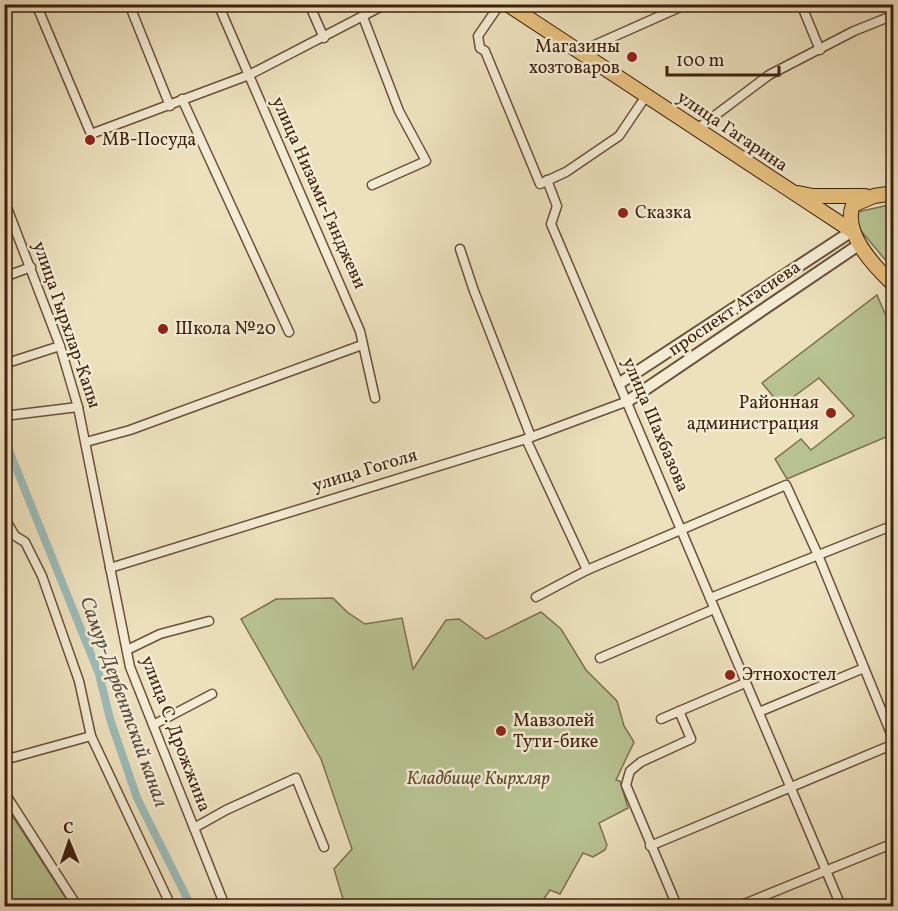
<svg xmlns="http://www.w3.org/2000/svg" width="898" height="911" viewBox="0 0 898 911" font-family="Vollkorn,serif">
<rect width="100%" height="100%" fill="#ede0bd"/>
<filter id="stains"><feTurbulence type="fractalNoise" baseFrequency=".00333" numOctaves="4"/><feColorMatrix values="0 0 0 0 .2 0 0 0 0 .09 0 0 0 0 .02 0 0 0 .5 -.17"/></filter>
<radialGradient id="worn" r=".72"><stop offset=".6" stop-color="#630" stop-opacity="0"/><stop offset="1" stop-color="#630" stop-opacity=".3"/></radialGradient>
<g fill="#b8c291" stroke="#7c714f" stroke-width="1.5">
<polygon points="893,204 893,269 856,225 857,212"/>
<polygon points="877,295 893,332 893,434 787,479 775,459 801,439 811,450 854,416 819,378 781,406 762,383"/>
<polygon points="333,598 347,612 365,624 402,618 413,669 446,620 459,619 486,639 541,612 561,629 586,670 617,701 624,726 634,742 616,780 620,781 628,808 599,823 607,845 605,850 593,857 583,853 560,894 550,890 539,906 345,906 334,869 352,849 321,759 241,619 276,599"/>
<polygon points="4,804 8,809 71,906 5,906"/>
</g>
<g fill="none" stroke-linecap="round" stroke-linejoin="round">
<polyline stroke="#9bbbb8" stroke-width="8" points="4,438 99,674 110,719 137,798 191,906"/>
<defs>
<g id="minor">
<polyline points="36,4 91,134 249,75 386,4"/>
<polyline points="129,4 170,106"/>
<polyline points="218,4 360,331 375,398"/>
<polyline points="309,4 324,38"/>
<polyline points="500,4 478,36 480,48 485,51 540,184 566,172 619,136 646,96"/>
<polyline points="801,4 820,50"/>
<polyline points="363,17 399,111 426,161 372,185"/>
<polyline points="579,52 687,4"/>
<polyline points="182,99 289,332"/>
<polyline points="697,129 769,75 854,31 894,15"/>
<polyline points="547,180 557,206 551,224 841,906"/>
<polyline points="4,200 60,346 78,407 130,667 225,906"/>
<polyline points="460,249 474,291 531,437"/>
<polyline points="4,277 31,267"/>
<polyline points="4,364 60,346"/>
<polyline points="4,416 78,407"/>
<polyline points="526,439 587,570"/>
<polyline points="86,442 130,430 362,345"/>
<polyline points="4,525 8,524 15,536 25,542 42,576 79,681 91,736 171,906"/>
<polyline points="110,568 526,439 628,401"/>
<polyline points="536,597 587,570 786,485 818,555 894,741"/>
<polyline points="710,598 894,525"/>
<polyline points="127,650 160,634 209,621"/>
<polyline points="600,658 714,609"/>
<polyline points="759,712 864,668"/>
<polyline points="661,719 745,683"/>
<polyline points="153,725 212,694"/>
<polyline points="4,760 91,736"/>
<polyline points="4,792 77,906"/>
<polyline points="194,828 226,810 296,778 324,847"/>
<polyline points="650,846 894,744"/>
<polyline points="677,906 626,785 630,771 641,762 691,739 679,711"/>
<polyline points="739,906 894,843"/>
</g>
<g id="tertiary">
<polyline points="620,383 852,231"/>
<polyline points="628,401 860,244"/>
</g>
<g id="primary">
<polyline points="507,4 852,231"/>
<polyline points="798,193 813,196 865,196"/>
<path d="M 894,193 L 874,196 L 853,205 C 842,233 874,266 894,285"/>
</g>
</defs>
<use href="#minor" stroke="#6a5039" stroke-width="11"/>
<use href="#tertiary" stroke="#6a5039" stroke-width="14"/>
<use href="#primary" stroke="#3f200d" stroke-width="16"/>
<use href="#minor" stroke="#f3ebd4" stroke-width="8"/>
<use href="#tertiary" stroke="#f3ebd4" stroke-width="10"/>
<use href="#primary" stroke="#e6c07e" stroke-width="14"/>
</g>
<g fill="#8f2418" stroke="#f3ebd4" stroke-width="2">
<circle cx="632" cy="57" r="6"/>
<circle cx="90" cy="140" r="6"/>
<circle cx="623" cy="213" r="6"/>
<circle cx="163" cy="329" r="6"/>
<circle cx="831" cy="413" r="6"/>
<circle cx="730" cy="675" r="6"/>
<circle cx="501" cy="731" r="6"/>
</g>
<g text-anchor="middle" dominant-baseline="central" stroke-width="5" stroke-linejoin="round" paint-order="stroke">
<g font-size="18" fill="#3f200d" stroke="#f3ebd4" text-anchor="start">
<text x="620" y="47" text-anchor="end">Магазины<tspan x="620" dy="21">хозтоваров</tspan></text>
<text x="102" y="140">МВ-Посуда</text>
<text x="635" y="213">Сказка</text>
<text x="175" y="329">Школа №20</text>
<text x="819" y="403" text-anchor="end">Районная<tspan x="819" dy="21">администрация</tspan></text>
<text x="742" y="675">Этнохостел</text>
<text x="513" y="721">Мавзолей<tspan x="513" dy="21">Тути-бике</tspan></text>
</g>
<g font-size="18" fill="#3f200d" stroke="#f3ebd4">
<text transform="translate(732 132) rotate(34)">улица Гагарина</text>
<text transform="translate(318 193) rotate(66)">улица Низами-Гянджеви</text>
<text transform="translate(735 309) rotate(-34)">проспект Агасиева</text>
<text transform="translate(66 325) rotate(71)">улица Гырхлар-Капы</text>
<text transform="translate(655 425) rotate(67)">улица Шахбазова</text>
<text transform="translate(365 471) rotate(-17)">улица Гоголя</text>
<text transform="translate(175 734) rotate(69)">улица С. Дрожжина</text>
</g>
<g font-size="18" font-style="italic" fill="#5d482e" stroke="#f3ebd4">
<text x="478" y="779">Кладбище Кырхляр</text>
</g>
<g font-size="20" font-style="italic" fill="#5b4e40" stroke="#f3ebd4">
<text transform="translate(123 702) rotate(70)">Самур-Дербентский канал</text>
</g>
</g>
<rect width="898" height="911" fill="none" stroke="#ede0bd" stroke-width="24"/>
<rect x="6" y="6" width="886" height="899" fill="none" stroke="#3f200d" stroke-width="3"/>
<rect x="12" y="12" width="874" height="887" fill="none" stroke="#3f200d" stroke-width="1.5"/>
<g transform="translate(69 842) rotate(358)" stroke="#f3ebd4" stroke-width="4.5" paint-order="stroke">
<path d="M0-4.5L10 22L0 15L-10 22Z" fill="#3f200d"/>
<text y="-9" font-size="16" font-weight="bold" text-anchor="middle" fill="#3f200d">С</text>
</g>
<path d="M667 66v9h112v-9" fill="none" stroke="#3f200d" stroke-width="3"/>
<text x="676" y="66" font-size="18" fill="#3f200d" stroke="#f3ebd4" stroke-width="4.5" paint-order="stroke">100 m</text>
<rect width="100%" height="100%" filter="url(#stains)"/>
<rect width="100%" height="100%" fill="url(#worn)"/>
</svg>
